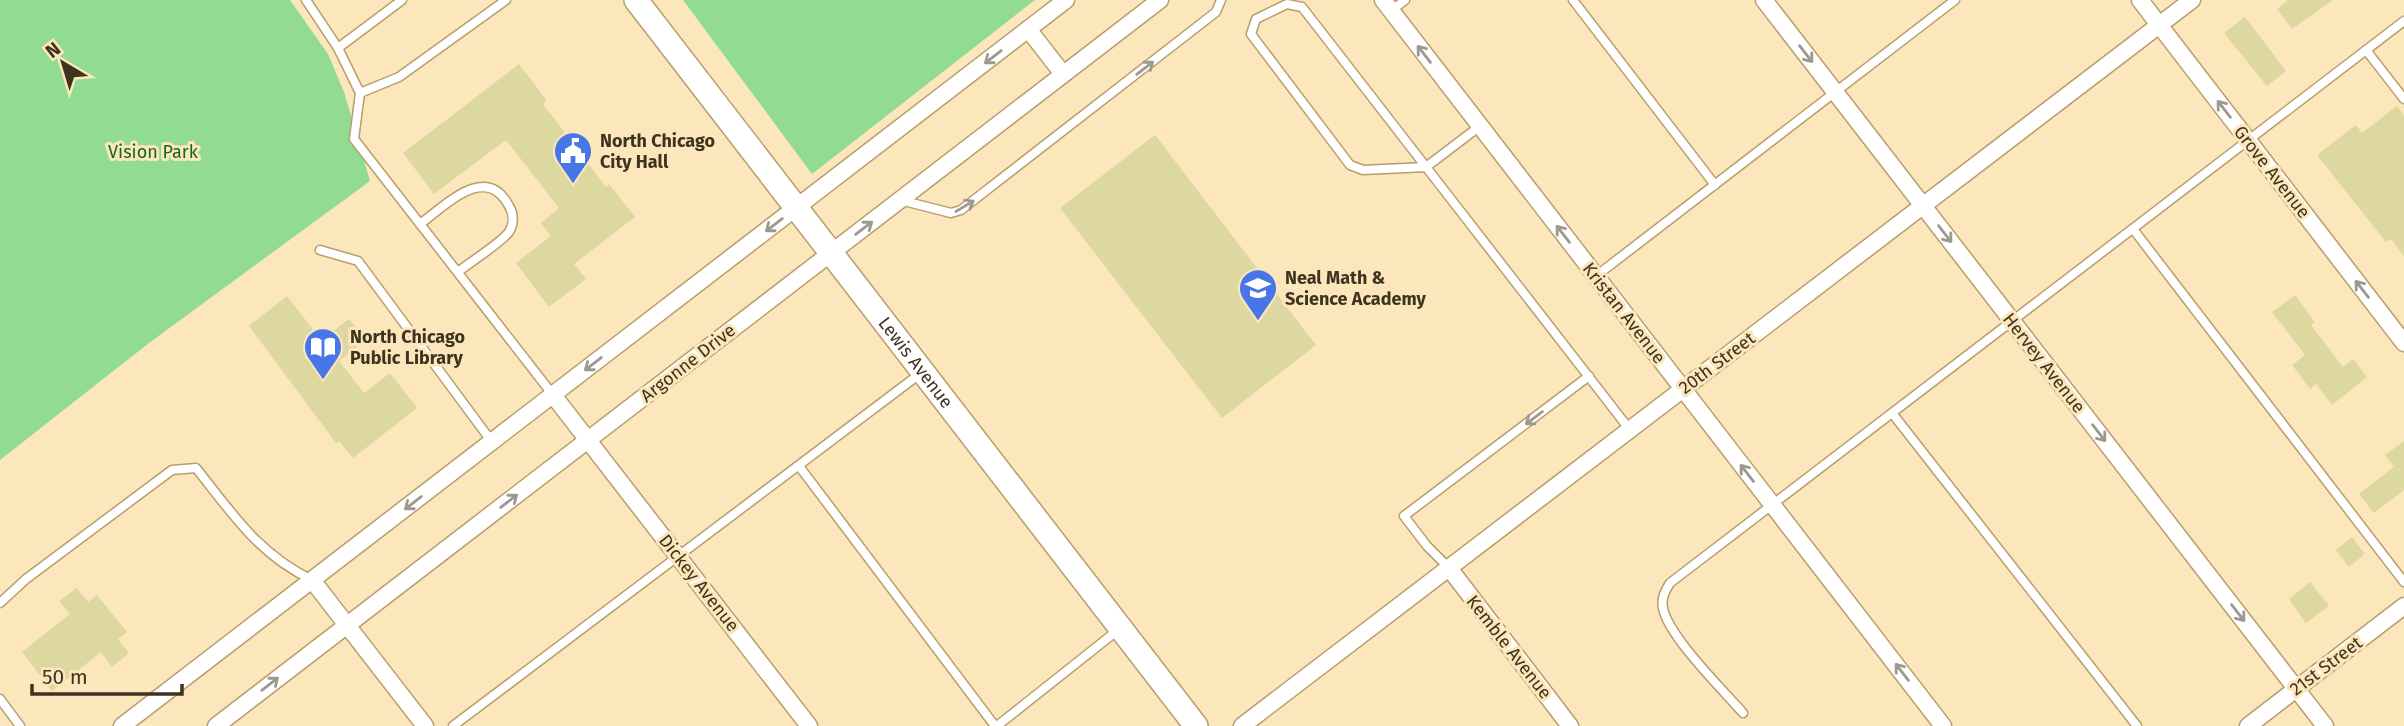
<svg xmlns="http://www.w3.org/2000/svg" width="2404" height="726" viewBox="0 0 2404 726" font-family="'Fira Sans',sans-serif">
<rect width="100%" height="100%" fill="#fce7bc"/>
<g fill="#91dc92">
<polygon points="0,0 290,0 328,54 344,92 370,181 149,343 0,460"/>
<polygon points="683,0 1035,0 812,174"/>
</g>
<g fill="#dcd89f">
<polygon points="2288,0 2333,0 2292,29 2277,9"/>
<polygon points="2245,17 2286,71 2267,86 2224,33"/>
<polygon points="519,64 547,101 543,104 606,187 609,184 635,217 574,264 586,279 549,307 516,263 551,236 541,223 559,208 506,140 434,194 403,153"/>
<polygon points="2397,106 2404,115 2404,256 2391,239 2386,242 2317,155 2356,125 2362,133"/>
<polygon points="1155,135 1316,345 1222,418 1060,208"/>
<polygon points="2295,295 2315,322 2311,325 2343,367 2353,359 2367,377 2332,405 2316,384 2310,389 2292,365 2305,355 2272,312"/>
<polygon points="287,296 321,340 349,319 366,340 339,361 364,393 390,373 417,408 353,458 339,441 336,443 249,326"/>
<polygon points="2404,441 2404,490 2374,513 2359,494 2394,467 2385,455"/>
<polygon points="2352,537 2365,554 2349,567 2336,550"/>
<polygon points="2310,582 2329,606 2306,623 2289,599"/>
<polygon points="77,588 88,602 97,595 127,632 118,639 129,653 112,667 101,652 52,691 22,652 70,614 59,601"/>
</g>
<g fill="none" stroke-linecap="round" stroke-linejoin="round">
<defs>
<g id="service">
<polyline points="306,0 338,48 360,93 354,139 553,395"/>
<polyline points="1573,0 1715,185"/>
<polyline points="1391,11 1405,0"/>
<polyline points="338,48 402,0"/>
<polyline points="2366,50 2404,99"/>
<polyline points="360,93 399,77 506,0"/>
<path d="M 1480,126 L 1426,167 L 1363,170 L 1350,165 L 1251,34 L 1256,19 L 1287,4 L 1302,7 C 1411,148 1521,289 1630,430"/>
<polyline points="900,200 951,213 961,210 1216,12 1221,0"/>
<path d="M 420,224 C 445,206 486,162 509,206 C 514,214 514,224 509,232 C 501,243 470,262 458,272"/>
<polyline points="2133,229 2404,582"/>
<polyline points="320,250 358,261 492,442"/>
<polyline points="1596,276 1955,0"/>
<polyline points="1892,413 2137,726"/>
<polyline points="799,466 995,726"/>
<polyline points="1449,568 1427,546 1404,516 1589,376"/>
<path d="M 0,603 L 26,579 L 172,470 L 196,468 C 232,513 258,554 312,580"/>
<polyline points="0,699 20,726"/>
<path d="M 1743,713 C 1723,690 1668,636 1663,608 C 1661,598 1665,591 1670,583 L 2404,21"/>
<polyline points="453,726 921,373"/>
<polyline points="997,726 1118,630"/>
</g>
<g id="minor">
<polyline points="1383,0 1943,726"/>
<polyline points="1764,0 2325,726"/>
<polyline points="2140,0 2404,343"/>
<polyline points="1028,29 1063,74"/>
<polyline points="553,395 809,726"/>
<polyline points="1449,568 1570,726"/>
<polyline points="312,580 425,726"/>
<polyline points="122,726 1066,0"/>
<polyline points="216,726 1160,0"/>
<polyline points="1242,726 2192,0"/>
<polyline points="2248,726 2404,606"/>
</g>
<g id="secondary">
<path id="s1" d="M 636,0 L 1196,726"/>
</g>
</defs>
<use href="#service" stroke="#b79e6a" stroke-width="11"/>
<use href="#minor" stroke="#b79e6a" stroke-width="19"/>
<use href="#secondary" stroke="#b79e6a" stroke-width="26"/>
<use href="#service" stroke="#fff" stroke-width="8"/>
<use href="#minor" stroke="#fff" stroke-width="16"/>
<use href="#secondary" stroke="#fff" stroke-width="23"/>
</g>
<defs><path id="oneway-shaft" d="M-6 0H5M1.5-3L5.5 0L1.5 3" fill="none" stroke-width="1.6" stroke-linecap="round" stroke-linejoin="round" transform="scale(1.75)"/></defs>
<g stroke="#9e998e">
<use href="#oneway-shaft" transform="translate(1424 54) rotate(-128)"/>
<use href="#oneway-shaft" transform="translate(1806 54) rotate(52)"/>
<use href="#oneway-shaft" transform="translate(993 57) rotate(142)"/>
<use href="#oneway-shaft" transform="translate(1145 68) rotate(-38)"/>
<use href="#oneway-shaft" transform="translate(2224 109) rotate(-128)"/>
<use href="#oneway-shaft" transform="translate(965 206) rotate(-31)"/>
<use href="#oneway-shaft" transform="translate(774 225) rotate(142)"/>
<use href="#oneway-shaft" transform="translate(864 228) rotate(-37)"/>
<use href="#oneway-shaft" transform="translate(1563 234) rotate(-128)"/>
<use href="#oneway-shaft" transform="translate(1945 234) rotate(52)"/>
<use href="#oneway-shaft" transform="translate(2362 289) rotate(-128)"/>
<use href="#oneway-shaft" transform="translate(593 364) rotate(142)"/>
<use href="#oneway-shaft" transform="translate(1534 418) rotate(143)"/>
<use href="#oneway-shaft" transform="translate(2099 433) rotate(52)"/>
<use href="#oneway-shaft" transform="translate(1747 473) rotate(-128)"/>
<use href="#oneway-shaft" transform="translate(509 501) rotate(-38)"/>
<use href="#oneway-shaft" transform="translate(413 503) rotate(142)"/>
<use href="#oneway-shaft" transform="translate(2238 613) rotate(52)"/>
<use href="#oneway-shaft" transform="translate(1902 672) rotate(-128)"/>
<use href="#oneway-shaft" transform="translate(270 684) rotate(-38)"/>
</g>
<defs>
<symbol id="civic-pin" viewBox="-11 -11 22 30"><path d="M0 17L-7.5 6A9.5 9.5 0 1 1 7.5 6Z" fill="#4776e8" stroke="#fce7bc"/><path d="M-.6-6.5H3V-4.5H.6V-3L4-1V1h2V6H-6V1h2V-1L-.6-3ZM-1.2 2.5V6h2.4V2.5Z" fill="#fff"/></symbol>
<symbol id="school-pin" viewBox="-11 -11 22 30"><path d="M0 17L-7.5 6A9.5 9.5 0 1 1 7.5 6Z" fill="#4776e8" stroke="#fce7bc"/><path d="M0-5L7-2L0 1L-7-2ZM-4 1L0 2.5L4 1V4Q0 6-4 4Z" fill="#fff"/></symbol>
<symbol id="library-pin" viewBox="-11 -11 22 30"><path d="M0 17L-7.5 6A9.5 9.5 0 1 1 7.5 6Z" fill="#4776e8" stroke="#fce7bc"/><path d="M-6-4Q-3-5.5-.7-3.5V5Q-3 3-6 4ZM6-4Q3-5.5 .7-3.5V5Q3 3 6 4Z" fill="#fff"/></symbol>
</defs>
<g fill-rule="evenodd">
<use href="#civic-pin" x="551" y="129" width="44" height="60"/>
<use href="#school-pin" x="1236" y="266" width="44" height="60"/>
<use href="#library-pin" x="301" y="325" width="44" height="60"/>
</g>
<g text-anchor="middle" dominant-baseline="central" stroke-width="6" stroke-linejoin="round" paint-order="stroke">
<g font-size="18" font-weight="bold" fill="#3e331e" stroke="#fce7bc" text-anchor="start">
<text x="600" y="141">North Chicago<tspan x="600" dy="21">City Hall</tspan></text>
<text x="1285" y="278">Neal Math &amp;<tspan x="1285" dy="21">Science Academy</tspan></text>
<text x="350" y="337">North Chicago<tspan x="350" dy="21">Public Library</tspan></text>
</g>
<g font-size="18" fill="#176720" stroke="#fce7bc">
<text x="153" y="152">Vision Park</text>
</g>
<g font-size="18" fill="#3e331e" stroke="#fce7bc">
<text transform="translate(2272 172) rotate(52)">Grove Avenue</text>
<text transform="translate(1624 313) rotate(52)">Kristan Avenue</text>
<text transform="translate(688 363) rotate(-38)">Argonne Drive</text>
<text stroke="none"><textPath href="#s1" startOffset="458">Lewis Avenue</textPath></text>
<text transform="translate(1717 363) rotate(-37)">20th Street</text>
<text transform="translate(2044 363) rotate(52)">Hervey Avenue</text>
<text transform="translate(699 583) rotate(52)">Dickey Avenue</text>
<text transform="translate(1509 647) rotate(52)">Kemble Avenue</text>
<text transform="translate(2326 666) rotate(-37)">21st Street</text>
</g>
</g>
<g transform="translate(63 63) rotate(322)" stroke="#fce7bc" stroke-width="5" paint-order="stroke">
<path d="M0-5L12 26L0 18L-12 26Z" fill="#3e331e"/>
<text y="-10" font-size="19" font-weight="bold" text-anchor="middle" fill="#3e331e">N</text>
</g>
<path d="M32 684v10h150v-10" fill="none" stroke="#3e331e" stroke-width="3.5"/>
<text x="42" y="684" font-size="21" fill="#3e331e" stroke="#fce7bc" stroke-width="5" paint-order="stroke">50 m</text>
</svg>
